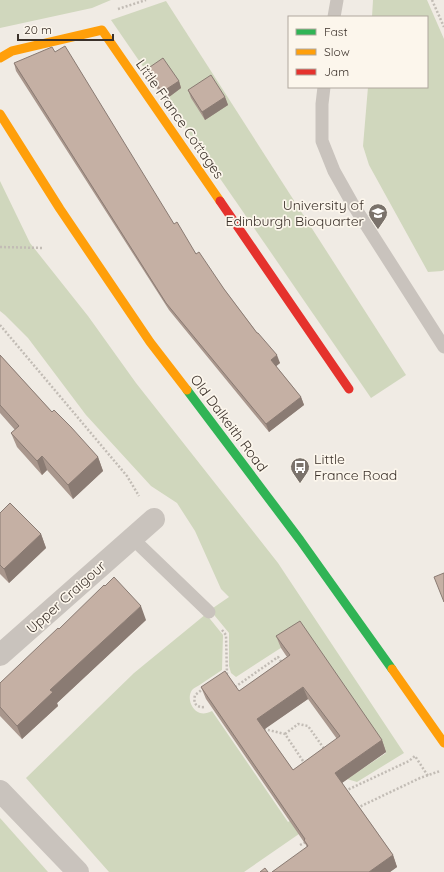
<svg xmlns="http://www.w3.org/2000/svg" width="444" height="872" viewBox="0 0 444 872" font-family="Quicksand,sans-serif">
<rect width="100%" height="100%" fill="#f0ebe4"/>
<g fill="#d0d7bd">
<polygon points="0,0 111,0 92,8 0,28"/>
<polygon points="373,0 427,0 444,39 444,270 442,271 428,272 369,165 363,146 368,87 427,87 427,17 372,17"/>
<polygon points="166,1 406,375 371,398 111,20"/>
<polygon points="0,181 30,243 88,316 136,383 278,563 404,753 357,782 347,779 386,753 304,633 236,677 231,673 229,666 229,633 210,610 229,597 221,589 195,531 177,503 151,486 86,415 28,338 5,315 0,311"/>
<path d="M 206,614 L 223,635 L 222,670 C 215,675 208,679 201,684 C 199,686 195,687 193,689 C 186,696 191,710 200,713 C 204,714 208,713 212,711 L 288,822 L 333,793 L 341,805 L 244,872 L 109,872 L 26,778 L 134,673 Z"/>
<polygon points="0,818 48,872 0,872"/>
</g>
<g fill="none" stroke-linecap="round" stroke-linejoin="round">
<g stroke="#c2bcb5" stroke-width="2.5" stroke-dasharray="2 2" stroke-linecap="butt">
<polyline points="432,0 444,27"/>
<polyline points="118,9 146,0"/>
<polyline points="0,247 44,248"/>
<polyline points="0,325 127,476 139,496"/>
<polyline points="222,630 226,635 227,676"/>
<polyline points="235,687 278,657 282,663"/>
<path d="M 204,688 L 195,695 C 193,703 196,708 205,707"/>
<polyline points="264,729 285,734 305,764"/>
<polyline points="285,734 298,724 308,726 325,750"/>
<polyline points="345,791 409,761 415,756 428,776"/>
<polyline points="357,808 420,778 440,771"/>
<polyline points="300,845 306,842"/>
</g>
<g stroke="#c9c3bd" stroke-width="13">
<polyline points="334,17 337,0"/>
<polyline points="324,87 322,104 322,141 334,171 352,203 444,347"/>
<polyline points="132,538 209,612"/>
</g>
<g stroke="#c9c3bd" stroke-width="22">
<polyline points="0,655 154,519"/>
<polyline points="0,791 78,872"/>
</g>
<polyline stroke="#30b455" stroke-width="9" points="187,390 300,540 392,669"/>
<g stroke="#ff9f0a" stroke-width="9">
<polyline points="0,58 12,51 102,30 220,201"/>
<polyline points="0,114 60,209 150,342 187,390"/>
<polyline points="392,669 444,743"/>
</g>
<polyline stroke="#e5322d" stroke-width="9" points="220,201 349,389"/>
</g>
<g fill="#a9978d" fill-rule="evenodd">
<polygon points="14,63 174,224 196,254 224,289 280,363 276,366 301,397 304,405 269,432 169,310 16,71"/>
<polygon points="147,69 179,81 181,88 165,100 149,77"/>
<polygon points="188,90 225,97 228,105 205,120 191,98"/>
<polygon points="0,355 52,412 98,457 103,471 73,499 47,470 42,475 17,447 11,433 15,430 0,413"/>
<polygon points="0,513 41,534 46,548 9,583 0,574"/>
<polygon points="146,620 57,703 58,706 22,739 0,716 0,683 59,629"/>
<path d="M 276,636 L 382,740 L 386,752 L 342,783 L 393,855 L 397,867 L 390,872 L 272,872 L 307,848 L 306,845 L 206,699 L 201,687 L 239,691 L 287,657 L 281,648 ZM 308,699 L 337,739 L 293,770 L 264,729 Z"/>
</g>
<g fill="#8a7b73">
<polygon points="179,81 181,88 165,100 162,92"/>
<polygon points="225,97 228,105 205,120 202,112"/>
<polygon points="277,355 280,363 274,368 271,360"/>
<polygon points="301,397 304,405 269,432 266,424"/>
<polygon points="42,456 47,470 42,475 37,461"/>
<polygon points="98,457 103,471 73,499 68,485"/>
<polygon points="41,534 46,548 9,583 4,569"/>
<polygon points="141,606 146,620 57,703 58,706 22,739 17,726 50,690"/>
<polygon points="303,687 308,699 262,731 257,719"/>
<polygon points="382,740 386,752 339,785 335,773"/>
<polygon points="393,855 397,867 390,872 369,872"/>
</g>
<g fill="#c5b0a4" stroke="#8a7b73" fill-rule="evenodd">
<polygon points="65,46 174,224 177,222 196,254 199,252 224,289 257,333 258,333 277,355 271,360 301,397 266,424 166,303 14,63 52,47 55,52"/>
<polygon points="163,58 179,81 162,92 147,69"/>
<polygon points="211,75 225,97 202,112 188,90"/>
<polygon points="0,355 52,412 54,410 71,427 98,457 68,485 42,456 37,461 11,433 19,426 0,405"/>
<polygon points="10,503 41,534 4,569 0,565 0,513"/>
<polygon points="444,573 444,602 434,577"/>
<polygon points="114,577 141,606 50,690 53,692 17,726 0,707 0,683 58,628 59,629 104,585 105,586"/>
<path d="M 300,621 L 382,740 L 335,773 L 393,855 L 369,872 L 272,872 L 308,846 L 304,840 L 305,839 L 201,687 L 225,671 L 239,691 L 290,655 L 276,636 ZM 303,687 L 340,736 L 293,770 L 257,719 Z"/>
<polygon points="265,868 268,872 260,872"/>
</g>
<defs>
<symbol id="university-pin" viewBox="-11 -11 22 30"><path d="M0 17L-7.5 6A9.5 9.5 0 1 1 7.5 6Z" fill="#7a726b" stroke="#fcf6ec"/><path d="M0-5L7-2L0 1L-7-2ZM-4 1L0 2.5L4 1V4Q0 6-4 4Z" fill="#fff"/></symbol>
<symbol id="bus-pin" viewBox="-11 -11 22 30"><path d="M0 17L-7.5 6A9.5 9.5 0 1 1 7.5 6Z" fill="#7a726b" stroke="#fcf6ec"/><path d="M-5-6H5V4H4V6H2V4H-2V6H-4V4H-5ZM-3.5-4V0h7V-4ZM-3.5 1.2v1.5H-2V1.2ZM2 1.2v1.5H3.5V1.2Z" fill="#fff"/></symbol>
</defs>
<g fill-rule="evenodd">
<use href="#university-pin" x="367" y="202" width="22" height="30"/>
<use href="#bus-pin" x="289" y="456" width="22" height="30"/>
</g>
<g text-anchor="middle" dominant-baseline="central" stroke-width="3.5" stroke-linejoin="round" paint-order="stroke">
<g font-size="14" fill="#3b312a" stroke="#fcf6ec">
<text transform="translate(180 119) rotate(55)">Little France Cottages</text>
<text transform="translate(229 423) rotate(53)">Old Dalkeith Road</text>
<text transform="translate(66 597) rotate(-42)">Upper Craigour</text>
</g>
<g font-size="14" fill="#3b312a" stroke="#fcf6ec" text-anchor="end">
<text x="364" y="205">University of<tspan x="364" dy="16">Edinburgh Bioquarter</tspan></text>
<text x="314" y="459" text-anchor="start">Little<tspan x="314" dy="16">France Road</tspan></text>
</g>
</g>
<rect x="288" y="16" width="140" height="72" fill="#fcf6ec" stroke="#afa79e"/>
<rect x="296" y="29" width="20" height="6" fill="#30b455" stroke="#afa79e"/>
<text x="324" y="36" font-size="12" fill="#3b312a">Fast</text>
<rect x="296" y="49" width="20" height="6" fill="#ff9f0a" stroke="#afa79e"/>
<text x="324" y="56" font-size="12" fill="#3b312a">Slow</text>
<rect x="296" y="69" width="20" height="6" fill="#e5322d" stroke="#afa79e"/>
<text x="324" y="76" font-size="12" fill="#3b312a">Jam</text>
<path d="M18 34v6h95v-6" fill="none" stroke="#3b312a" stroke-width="2"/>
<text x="24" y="34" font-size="12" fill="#3b312a" stroke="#fcf6ec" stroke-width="3" paint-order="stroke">20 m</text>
</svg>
